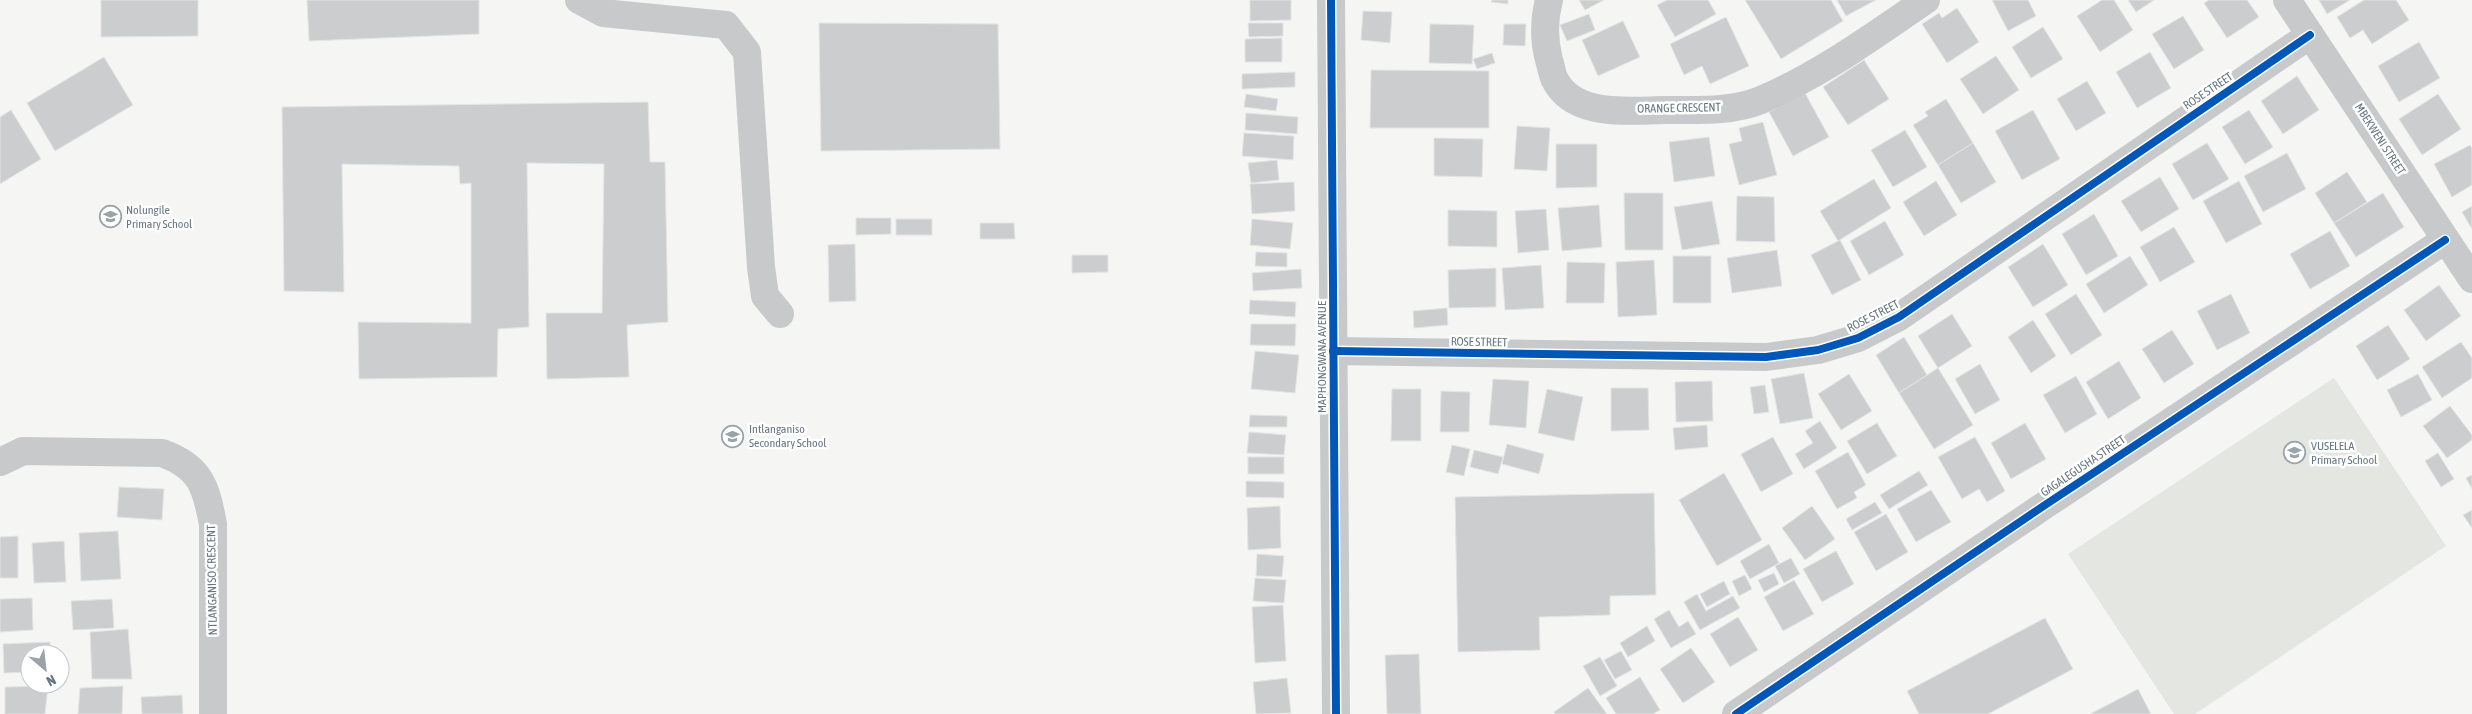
<svg xmlns="http://www.w3.org/2000/svg" width="2472" height="714" viewBox="0 0 2472 714" font-family="'Asap Condensed',sans-serif">
<rect width="100%" height="100%" fill="#f5f5f4"/>
<polygon fill="#e4e6e1" points="2334,378 2446,546 2195,714 2174,714 2068,554"/>
<g fill="#cccdce" stroke="#e4e4e4">
<polygon points="101,0 198,0 198,36 101,37"/>
<polygon points="307,0 479,0 479,34 309,41"/>
<polygon points="1250,0 1291,0 1291,20 1250,21"/>
<polygon points="1492,0 1508,0 1508,4 1491,2"/>
<polygon points="1579,0 1604,0 1585,10"/>
<polygon points="1667,0 1708,0 1716,14 1675,37 1657,5"/>
<polygon points="1745,0 1831,0 1843,21 1781,59"/>
<polygon points="1837,0 1876,0 1846,16"/>
<polygon points="1992,0 2028,0 2036,16 2008,31"/>
<polygon points="2102,0 2114,0 2133,30 2100,52 2077,16"/>
<polygon points="2128,0 2154,0 2136,12"/>
<polygon points="2209,0 2247,0 2259,17 2227,38 2204,3"/>
<polygon points="2319,0 2350,0 2327,14"/>
<polygon points="2364,0 2396,0 2409,20 2372,44 2363,30 2350,38 2337,17"/>
<polygon points="1957,8 1979,42 1947,63 1922,24 1939,13 1942,18"/>
<polygon points="1363,11 1392,12 1390,43 1361,40"/>
<polygon points="1589,14 1595,30 1567,41 1560,25"/>
<polygon points="2183,16 2204,50 2174,69 2152,34"/>
<polygon points="1726,17 1749,66 1710,84 1702,66 1684,75 1670,44"/>
<polygon points="1623,21 1640,57 1598,76 1582,40"/>
<polygon points="819,23 998,24 1000,149 821,151"/>
<polygon points="1248,23 1283,23 1283,36 1249,37"/>
<polygon points="1430,24 1474,25 1472,64 1429,63"/>
<polygon points="1504,24 1526,24 1525,46 1503,45"/>
<polygon points="2043,27 2063,59 2031,78 2012,47"/>
<polygon points="1282,38 1282,62 1245,62 1245,39"/>
<polygon points="2419,42 2440,78 2399,102 2378,66"/>
<polygon points="2150,52 2171,88 2137,108 2116,72"/>
<polygon points="1492,53 1495,63 1477,69 1473,59"/>
<polygon points="1996,56 2019,90 1983,114 1960,79"/>
<polygon points="104,57 133,105 55,151 27,103"/>
<polygon points="1864,60 1889,99 1848,125 1823,87"/>
<polygon points="1371,70 1489,71 1489,128 1370,128"/>
<polygon points="1295,72 1295,87 1242,89 1242,74"/>
<polygon points="2297,76 2319,110 2283,134 2261,101"/>
<polygon points="2087,81 2106,113 2076,131 2057,99"/>
<polygon points="1805,93 1829,137 1793,156 1769,112"/>
<polygon points="1246,94 1278,99 1276,111 1244,107"/>
<polygon points="2438,94 2461,129 2422,155 2399,119"/>
<polygon points="1946,99 1973,143 1938,165 1913,125 1928,116 1925,112"/>
<polygon points="648,102 650,162 665,162 668,322 627,325 629,377 547,379 546,313 602,313 604,164 527,163 529,327 498,329 497,377 359,379 358,322 471,323 471,183 460,184 459,166 342,164 344,292 284,291 282,107"/>
<polygon points="11,110 41,159 0,184 0,117"/>
<polygon points="2033,110 2060,159 2022,180 1995,131"/>
<polygon points="2249,110 2273,147 2245,164 2222,127"/>
<polygon points="1246,113 1298,117 1297,134 1245,130"/>
<polygon points="1763,122 1777,175 1739,185 1729,144 1742,141 1739,128"/>
<polygon points="1517,126 1550,128 1547,171 1514,169"/>
<polygon points="1905,130 1927,167 1893,187 1871,150"/>
<polygon points="1244,133 1294,136 1293,160 1242,156"/>
<polygon points="1709,137 1715,176 1674,182 1669,142"/>
<polygon points="1434,138 1483,139 1482,177 1434,176"/>
<polygon points="1973,143 1996,182 1961,203 1938,165"/>
<polygon points="2207,143 2229,179 2193,200 2172,164"/>
<polygon points="1556,144 1597,144 1597,187 1556,188"/>
<polygon points="2470,145 2472,148 2472,185 2452,197 2434,164"/>
<polygon points="2287,153 2306,189 2263,212 2244,176"/>
<polygon points="1277,160 1279,180 1251,183 1248,163"/>
<polygon points="2347,172 2367,202 2334,223 2315,193"/>
<polygon points="2160,177 2179,209 2141,232 2121,201"/>
<polygon points="1874,179 1891,208 1838,241 1820,211"/>
<polygon points="1936,181 1957,215 1924,236 1903,202"/>
<polygon points="2239,181 2262,224 2226,243 2203,201"/>
<polygon points="1294,182 1295,211 1252,214 1250,184"/>
<polygon points="1624,193 1663,193 1663,250 1625,250"/>
<polygon points="2383,193 2404,227 2356,257 2334,223"/>
<polygon points="1737,196 1774,197 1775,242 1736,241"/>
<polygon points="1712,201 1720,244 1682,250 1674,207"/>
<polygon points="1599,205 1602,247 1562,251 1558,208"/>
<polygon points="2472,206 2472,229 2462,212"/>
<polygon points="1546,209 1549,250 1518,253 1515,211"/>
<polygon points="1448,210 1497,211 1497,247 1448,246"/>
<polygon points="2094,214 2118,256 2086,275 2062,234"/>
<polygon points="856,218 891,218 891,234 856,235"/>
<rect x="896" y="219" width="36" height="16"/>
<polygon points="1252,219 1293,223 1290,249 1250,245"/>
<polygon points="1885,221 1904,255 1869,275 1850,241"/>
<polygon points="980,223 1014,223 1015,239 980,239"/>
<polygon points="2174,227 2195,262 2160,282 2140,247"/>
<polygon points="2330,231 2350,266 2310,289 2290,254"/>
<polygon points="1840,240 1861,280 1832,295 1811,255"/>
<polygon points="855,244 856,301 829,302 828,245"/>
<polygon points="2043,244 2068,285 2033,307 2008,267"/>
<polygon points="1777,250 1782,286 1732,293 1727,258"/>
<polygon points="1256,252 1287,253 1287,267 1255,266"/>
<polygon points="1072,255 1108,255 1108,272 1072,273"/>
<rect x="1673" y="256" width="38" height="47"/>
<polygon points="2130,256 2148,285 2104,313 2086,284"/>
<polygon points="1654,260 1657,315 1618,317 1616,262"/>
<polygon points="1567,262 1605,263 1604,303 1566,303"/>
<polygon points="1541,265 1544,308 1505,310 1502,268"/>
<polygon points="1496,268 1496,307 1449,308 1448,270"/>
<polygon points="1301,269 1302,288 1253,291 1252,273"/>
<polygon points="2439,285 2461,316 2426,341 2404,310"/>
<polygon points="2076,294 2102,335 2071,355 2045,314"/>
<polygon points="2231,294 2250,333 2217,350 2197,311"/>
<polygon points="1250,300 1296,302 1295,317 1249,314"/>
<polygon points="1447,308 1448,325 1414,328 1413,311"/>
<polygon points="1952,314 1972,346 1938,368 1918,336"/>
<polygon points="2033,320 2056,356 2031,373 2008,337"/>
<polygon points="1251,324 1296,324 1295,346 1250,345"/>
<polygon points="2388,325 2410,359 2377,380 2356,346"/>
<polygon points="2172,330 2194,364 2164,383 2142,349"/>
<polygon points="1904,337 1927,375 1899,393 1876,355"/>
<polygon points="2461,342 2472,358 2472,378 2442,398 2422,367"/>
<polygon points="1255,351 1299,355 1295,393 1251,389"/>
<polygon points="2119,361 2141,398 2108,419 2086,382"/>
<polygon points="1980,364 2000,400 1975,414 1955,379"/>
<polygon points="1938,368 1973,425 1934,449 1899,393"/>
<polygon points="1804,373 1813,418 1780,424 1771,379"/>
<polygon points="1849,374 1872,411 1841,430 1818,394"/>
<polygon points="2418,374 2432,400 2401,417 2387,390"/>
<polygon points="2076,376 2097,414 2065,433 2043,395"/>
<polygon points="1493,379 1529,381 1526,428 1489,425"/>
<polygon points="1712,381 1713,421 1676,422 1675,382"/>
<polygon points="1765,385 1769,412 1754,414 1750,387"/>
<polygon points="1611,388 1648,388 1649,430 1611,431"/>
<polygon points="1392,389 1421,389 1421,441 1391,441"/>
<polygon points="1547,389 1583,397 1574,441 1538,433"/>
<polygon points="1441,391 1470,392 1469,432 1440,432"/>
<polygon points="2450,406 2472,435 2472,440 2447,458 2423,426"/>
<polygon points="1250,415 1287,416 1287,427 1249,427"/>
<polygon points="1820,421 1837,448 1804,469 1795,454 1813,443 1805,431"/>
<polygon points="1877,423 1897,456 1867,474 1847,441"/>
<polygon points="2025,423 2046,459 2011,479 1991,443"/>
<polygon points="1707,425 1708,447 1675,450 1673,428"/>
<polygon points="1249,432 1286,435 1284,455 1247,453"/>
<polygon points="1773,437 1793,474 1761,492 1741,454"/>
<polygon points="1975,437 2005,491 1987,502 1979,489 1962,499 1938,457"/>
<polygon points="1507,444 1544,454 1539,474 1502,464"/>
<polygon points="1452,445 1470,449 1464,476 1446,472"/>
<polygon points="1474,450 1503,457 1498,474 1470,467"/>
<polygon points="1848,452 1866,485 1854,492 1857,498 1837,509 1815,471"/>
<polygon points="2438,453 2454,479 2441,487 2425,461"/>
<rect x="1248" y="457" width="36" height="17"/>
<polygon points="1919,471 1928,485 1889,509 1880,495"/>
<polygon points="1724,473 1762,540 1717,566 1679,500"/>
<polygon points="2472,475 2472,489 2466,478"/>
<polygon points="1246,481 1284,482 1284,498 1246,497"/>
<polygon points="119,487 164,489 162,520 117,517"/>
<polygon points="1931,490 1951,522 1916,542 1897,509"/>
<polygon points="1654,493 1656,595 1610,596 1610,615 1539,617 1540,650 1458,652 1455,497"/>
<polygon points="1875,502 1882,513 1852,530 1846,519"/>
<polygon points="1280,506 1281,548 1248,550 1247,508"/>
<polygon points="1812,506 1835,539 1805,560 1782,528"/>
<polygon points="2472,510 2472,528 2463,515"/>
<polygon points="1886,514 1908,552 1876,571 1854,532"/>
<polygon points="118,531 121,579 81,581 79,533"/>
<polygon points="18,536 18,578 0,578 0,537"/>
<polygon points="64,541 66,582 34,583 32,543"/>
<polygon points="1769,544 1779,563 1750,579 1740,561"/>
<polygon points="1836,551 1854,584 1822,602 1803,569"/>
<polygon points="1257,554 1284,556 1282,577 1256,576"/>
<polygon points="1791,558 1800,574 1784,583 1775,566"/>
<polygon points="1774,573 1779,584 1764,592 1758,580"/>
<polygon points="1745,575 1752,589 1739,596 1732,581"/>
<polygon points="1255,578 1286,580 1284,603 1253,601"/>
<polygon points="1794,580 1814,614 1783,631 1764,597"/>
<polygon points="1724,581 1730,594 1707,607 1700,594"/>
<polygon points="1697,594 1706,611 1733,596 1740,608 1700,630 1684,602"/>
<polygon points="32,598 33,630 0,632 0,599"/>
<polygon points="112,599 114,628 73,630 71,601"/>
<polygon points="1283,605 1286,661 1255,663 1252,607"/>
<polygon points="1669,610 1679,627 1688,621 1696,634 1671,648 1654,619"/>
<polygon points="1738,617 1758,650 1730,667 1710,634"/>
<polygon points="2045,618 2073,669 1988,714 1919,714 1907,691"/>
<polygon points="1647,626 1655,641 1628,657 1620,643"/>
<polygon points="128,629 132,679 92,679 90,632"/>
<polygon points="50,642 50,654 30,654 30,672 4,673 3,644"/>
<polygon points="1691,648 1715,682 1683,703 1660,669"/>
<polygon points="1621,651 1632,670 1615,679 1604,660"/>
<polygon points="1419,654 1421,714 1387,714 1385,655"/>
<polygon points="1600,657 1617,686 1600,696 1583,666"/>
<polygon points="1640,677 1660,710 1653,714 1616,714 1606,698"/>
<polygon points="1287,678 1291,713 1256,714 1253,682"/>
<polygon points="48,686 45,714 5,714 5,687"/>
<polygon points="123,686 122,714 78,714 80,688"/>
<polygon points="1588,688 1607,714 1555,714 1554,712"/>
<polygon points="2138,689 2151,714 2090,714"/>
<polygon points="182,695 183,714 142,714 141,697"/>
</g>
<g fill="none" stroke-linecap="round" stroke-linejoin="round">
<g stroke="#c7c9ca" stroke-width="28">
<polyline points="579,0 603,13 726,25 747,52 761,267 765,296 780,314"/>
<polyline points="1331,0 1336,714"/>
<path d="M 1549,0 C 1544,19 1544,41 1549,60 C 1551,66 1552,73 1554,78 C 1573,119 1631,110 1667,110 C 1698,110 1732,112 1761,100 C 1820,75 1873,36 1926,0"/>
<polyline points="2287,0 2472,279"/>
<polyline points="1333,351 1766,357 1818,350 1858,338 1899,317 2310,35"/>
<path d="M 0,462 L 23,451 L 162,453 C 201,467 206,487 213,524 L 213,714"/>
<polyline points="1736,714 2045,505 2445,240"/>
</g>
<defs>
<g id="cycleway">
<polyline points="1331,0 1336,714"/>
<polyline points="1333,351 1766,357 1818,350 1858,338 1899,317 2310,35"/>
<polyline points="1736,714 2045,505 2445,240"/>
</g>
</defs>
<use href="#cycleway" stroke="#fff" stroke-width="11"/>
<use href="#cycleway" stroke="#0057b8" stroke-width="8"/>
</g>
<defs>
<symbol id="school-ring" viewBox="-11 -11 22 22"><circle r="9.5" fill="#fff" stroke="#99a3a9" stroke-width="1.5"/><path d="M0-5L7-2L0 1L-7-2ZM-4 1L0 2.5L4 1V4Q0 6-4 4Z" fill="#99a3a9"/></symbol>
</defs>
<g fill-rule="evenodd">
<use href="#school-ring" x="98" y="204" width="25" height="25"/>
<use href="#school-ring" x="720" y="424" width="25" height="25"/>
<use href="#school-ring" x="2282" y="440" width="25" height="25"/>
</g>
<g text-anchor="middle" dominant-baseline="central" stroke-width="5" stroke-linejoin="round" paint-order="stroke">
<g font-size="12" fill="#677781" stroke="#fff">
<text transform="translate(2208 91) rotate(-34)">ROSE STREET</text>
<text transform="translate(1679 108) rotate(-1)">ORANGE CRESCENT</text>
<text transform="translate(2380 139) rotate(57)">MBEKWENI STREET</text>
<text transform="translate(1873 316) rotate(-27)">ROSE STREET</text>
<text transform="translate(1479 342) rotate(1)">ROSE STREET</text>
<text transform="translate(1322 357) rotate(-90)">MAPHONGWANA AVENUE</text>
<text transform="translate(2083 466) rotate(-34)">GAGALEGUSHA STREET</text>
<text transform="translate(212 580) rotate(-91)">NTLANGANISO CRESCENT</text>
</g>
<g font-size="12" fill="#677781" stroke="#fff" text-anchor="start">
<text x="126" y="210">Nolungile<tspan x="126" dy="14">Primary School</tspan></text>
<text x="749" y="429">Intlanganiso<tspan x="749" dy="14">Secondary School</tspan></text>
<text x="2311" y="446">VUSELELA<tspan x="2311" dy="14">Primary School</tspan></text>
</g>
</g>
<g transform="translate(45 669) rotate(152)"><circle r="24" fill="#ffffff" stroke="#c2c9cd"/>
<path d="M0-4L9 19L0 12L-9 19Z" fill="#99a3a9"/>
<text y="-8" font-size="14" font-weight="bold" text-anchor="middle" fill="#677781">N</text>
</g>
</svg>
